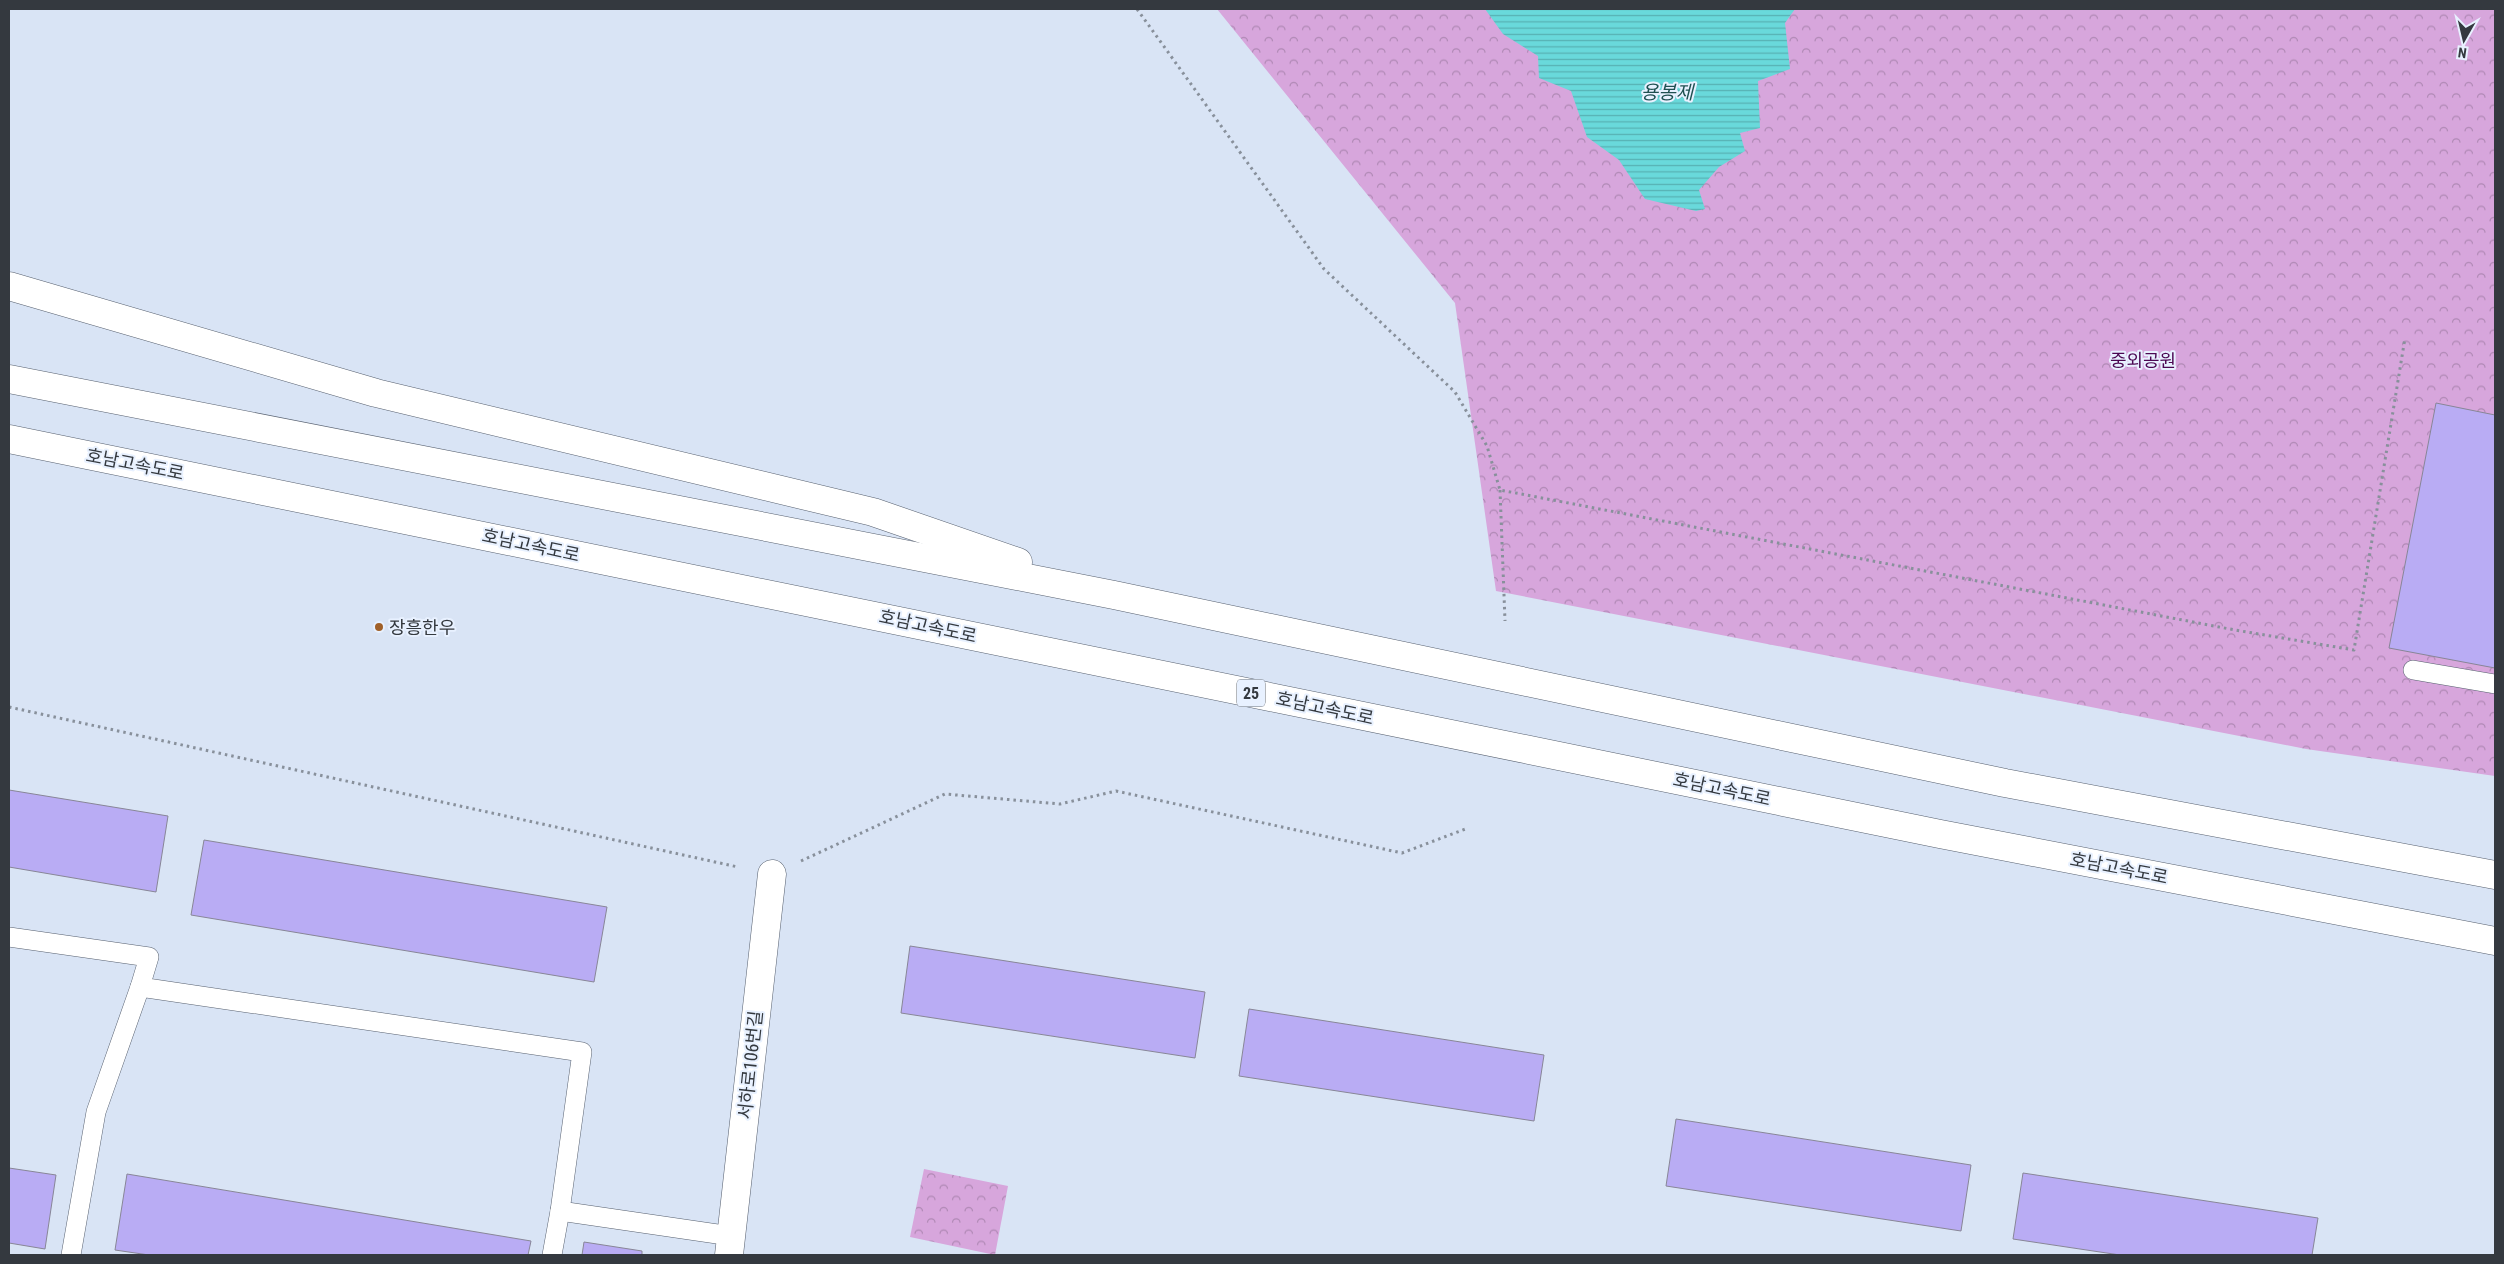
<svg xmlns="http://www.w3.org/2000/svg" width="2504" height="1264" viewBox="0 0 2504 1264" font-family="'Roboto Condensed','Noto Sans KR',sans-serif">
<defs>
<pattern id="park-crowns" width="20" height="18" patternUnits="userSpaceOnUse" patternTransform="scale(1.25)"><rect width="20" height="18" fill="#d7a6dc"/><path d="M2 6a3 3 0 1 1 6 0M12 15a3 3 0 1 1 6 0" fill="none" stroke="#af88b4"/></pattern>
<pattern id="water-rules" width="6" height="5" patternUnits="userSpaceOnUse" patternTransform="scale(1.25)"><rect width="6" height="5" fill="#69d9db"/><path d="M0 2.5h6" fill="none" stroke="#57b1b3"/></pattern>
</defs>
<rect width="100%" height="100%" fill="#d9e4f5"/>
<g fill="url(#park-crowns)">
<polygon points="1217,9 2495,9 2495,776 2306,749 1496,591 1455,303"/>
<polygon points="924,1169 1008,1186 995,1255 910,1237"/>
</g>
<polygon fill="url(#water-rules)" points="1485,9 1795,9 1785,23 1790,69 1758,81 1760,128 1740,133 1745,151 1719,167 1699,190 1705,209 1696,211 1645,199 1619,160 1587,137 1571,91 1539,78 1538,56 1503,34"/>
<g fill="#b9acf4" stroke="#888697">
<polygon points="2436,403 2495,415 2495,668 2389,648"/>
<polygon points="9,790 168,816 156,892 9,867"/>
<polygon points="204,840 607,907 594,982 191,915"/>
<polygon points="910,946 1205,992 1195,1058 901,1013"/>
<polygon points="1249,1009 1544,1055 1534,1121 1239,1076"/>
<polygon points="1676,1119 1971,1165 1961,1231 1666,1186"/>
<polygon points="9,1168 56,1175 45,1249 9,1243"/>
<polygon points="2023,1173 2318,1218 2312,1255 2120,1255 2013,1239"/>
<polygon points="127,1174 531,1241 528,1255 149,1255 115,1250"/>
<polygon points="584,1242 642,1251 642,1255 582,1255"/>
</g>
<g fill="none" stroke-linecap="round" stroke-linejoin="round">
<defs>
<g id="lane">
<polyline points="2413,670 2495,684"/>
<polyline points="9,937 149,957 140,987 582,1052 560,1211 731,1236"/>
<polyline points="71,1255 96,1112 140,987"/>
<polyline points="552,1255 560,1211"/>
</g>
<polyline id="street" points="729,1255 772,874"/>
<g id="highway">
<polyline points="9,286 376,393 873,512 1018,562"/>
<polyline points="9,379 1114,595 2005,783 2495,875"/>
<polyline points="9,439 1940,834 2495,941"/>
</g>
</defs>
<use href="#lane" stroke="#57606f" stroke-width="20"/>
<use href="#street" stroke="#57606f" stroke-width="29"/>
<use href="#highway" stroke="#57606f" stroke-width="29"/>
<g stroke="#88909b" stroke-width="3" stroke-dasharray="2.5 4" stroke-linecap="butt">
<polyline points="1137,9 1324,269 1455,392 1487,446 1500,490 2235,630 2354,650 2405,338"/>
<polyline points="1500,490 1505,621"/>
<polyline points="9,707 738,867"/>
<polyline points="801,861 945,794 1060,804 1116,791 1402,853 1468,828"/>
</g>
<use href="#lane" stroke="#fff" stroke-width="19"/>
<use href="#street" stroke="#fff" stroke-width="28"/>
<use href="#highway" stroke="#fff" stroke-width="28"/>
</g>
<circle fill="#a06029" stroke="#e8f1ff" stroke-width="2" cx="379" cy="627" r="5"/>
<g text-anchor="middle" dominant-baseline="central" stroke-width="4" stroke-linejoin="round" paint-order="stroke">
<rect fill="#e8f1ff" stroke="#6a7079" stroke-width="1" x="1237" y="679.5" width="28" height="27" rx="4"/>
<g font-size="16" font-weight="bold" fill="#34393f">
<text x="1251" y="693">25</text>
</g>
<g font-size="18" fill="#4c0853" stroke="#e8f1ff">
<text x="2143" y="360">중외공원</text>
</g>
<g font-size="18" fill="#34393f" stroke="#e8f1ff">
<text transform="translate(135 464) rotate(11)">호남고속도로</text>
<text transform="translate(531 545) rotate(12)">호남고속도로</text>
<text transform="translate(928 626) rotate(12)">호남고속도로</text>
<text transform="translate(1325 708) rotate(12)">호남고속도로</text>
<text transform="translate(1722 789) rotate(12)">호남고속도로</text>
<text transform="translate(2119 868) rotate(11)">호남고속도로</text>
<text transform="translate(750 1065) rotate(-84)">서하로106번길</text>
</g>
<g font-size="18" fill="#34393f" stroke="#e8f1ff" text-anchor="start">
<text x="389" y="627">장흥한우</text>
</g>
<g font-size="19" font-style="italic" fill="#1f5051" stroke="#e8f1ff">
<text x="1667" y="92">용봉제</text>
</g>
</g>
<rect width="2504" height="1264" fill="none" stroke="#34393f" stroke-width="20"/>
<g transform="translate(2464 40) rotate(188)" stroke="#e8f1ff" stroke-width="4" paint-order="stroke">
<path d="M0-4L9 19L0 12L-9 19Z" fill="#34393f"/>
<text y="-8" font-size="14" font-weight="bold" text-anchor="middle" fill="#34393f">N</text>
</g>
</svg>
